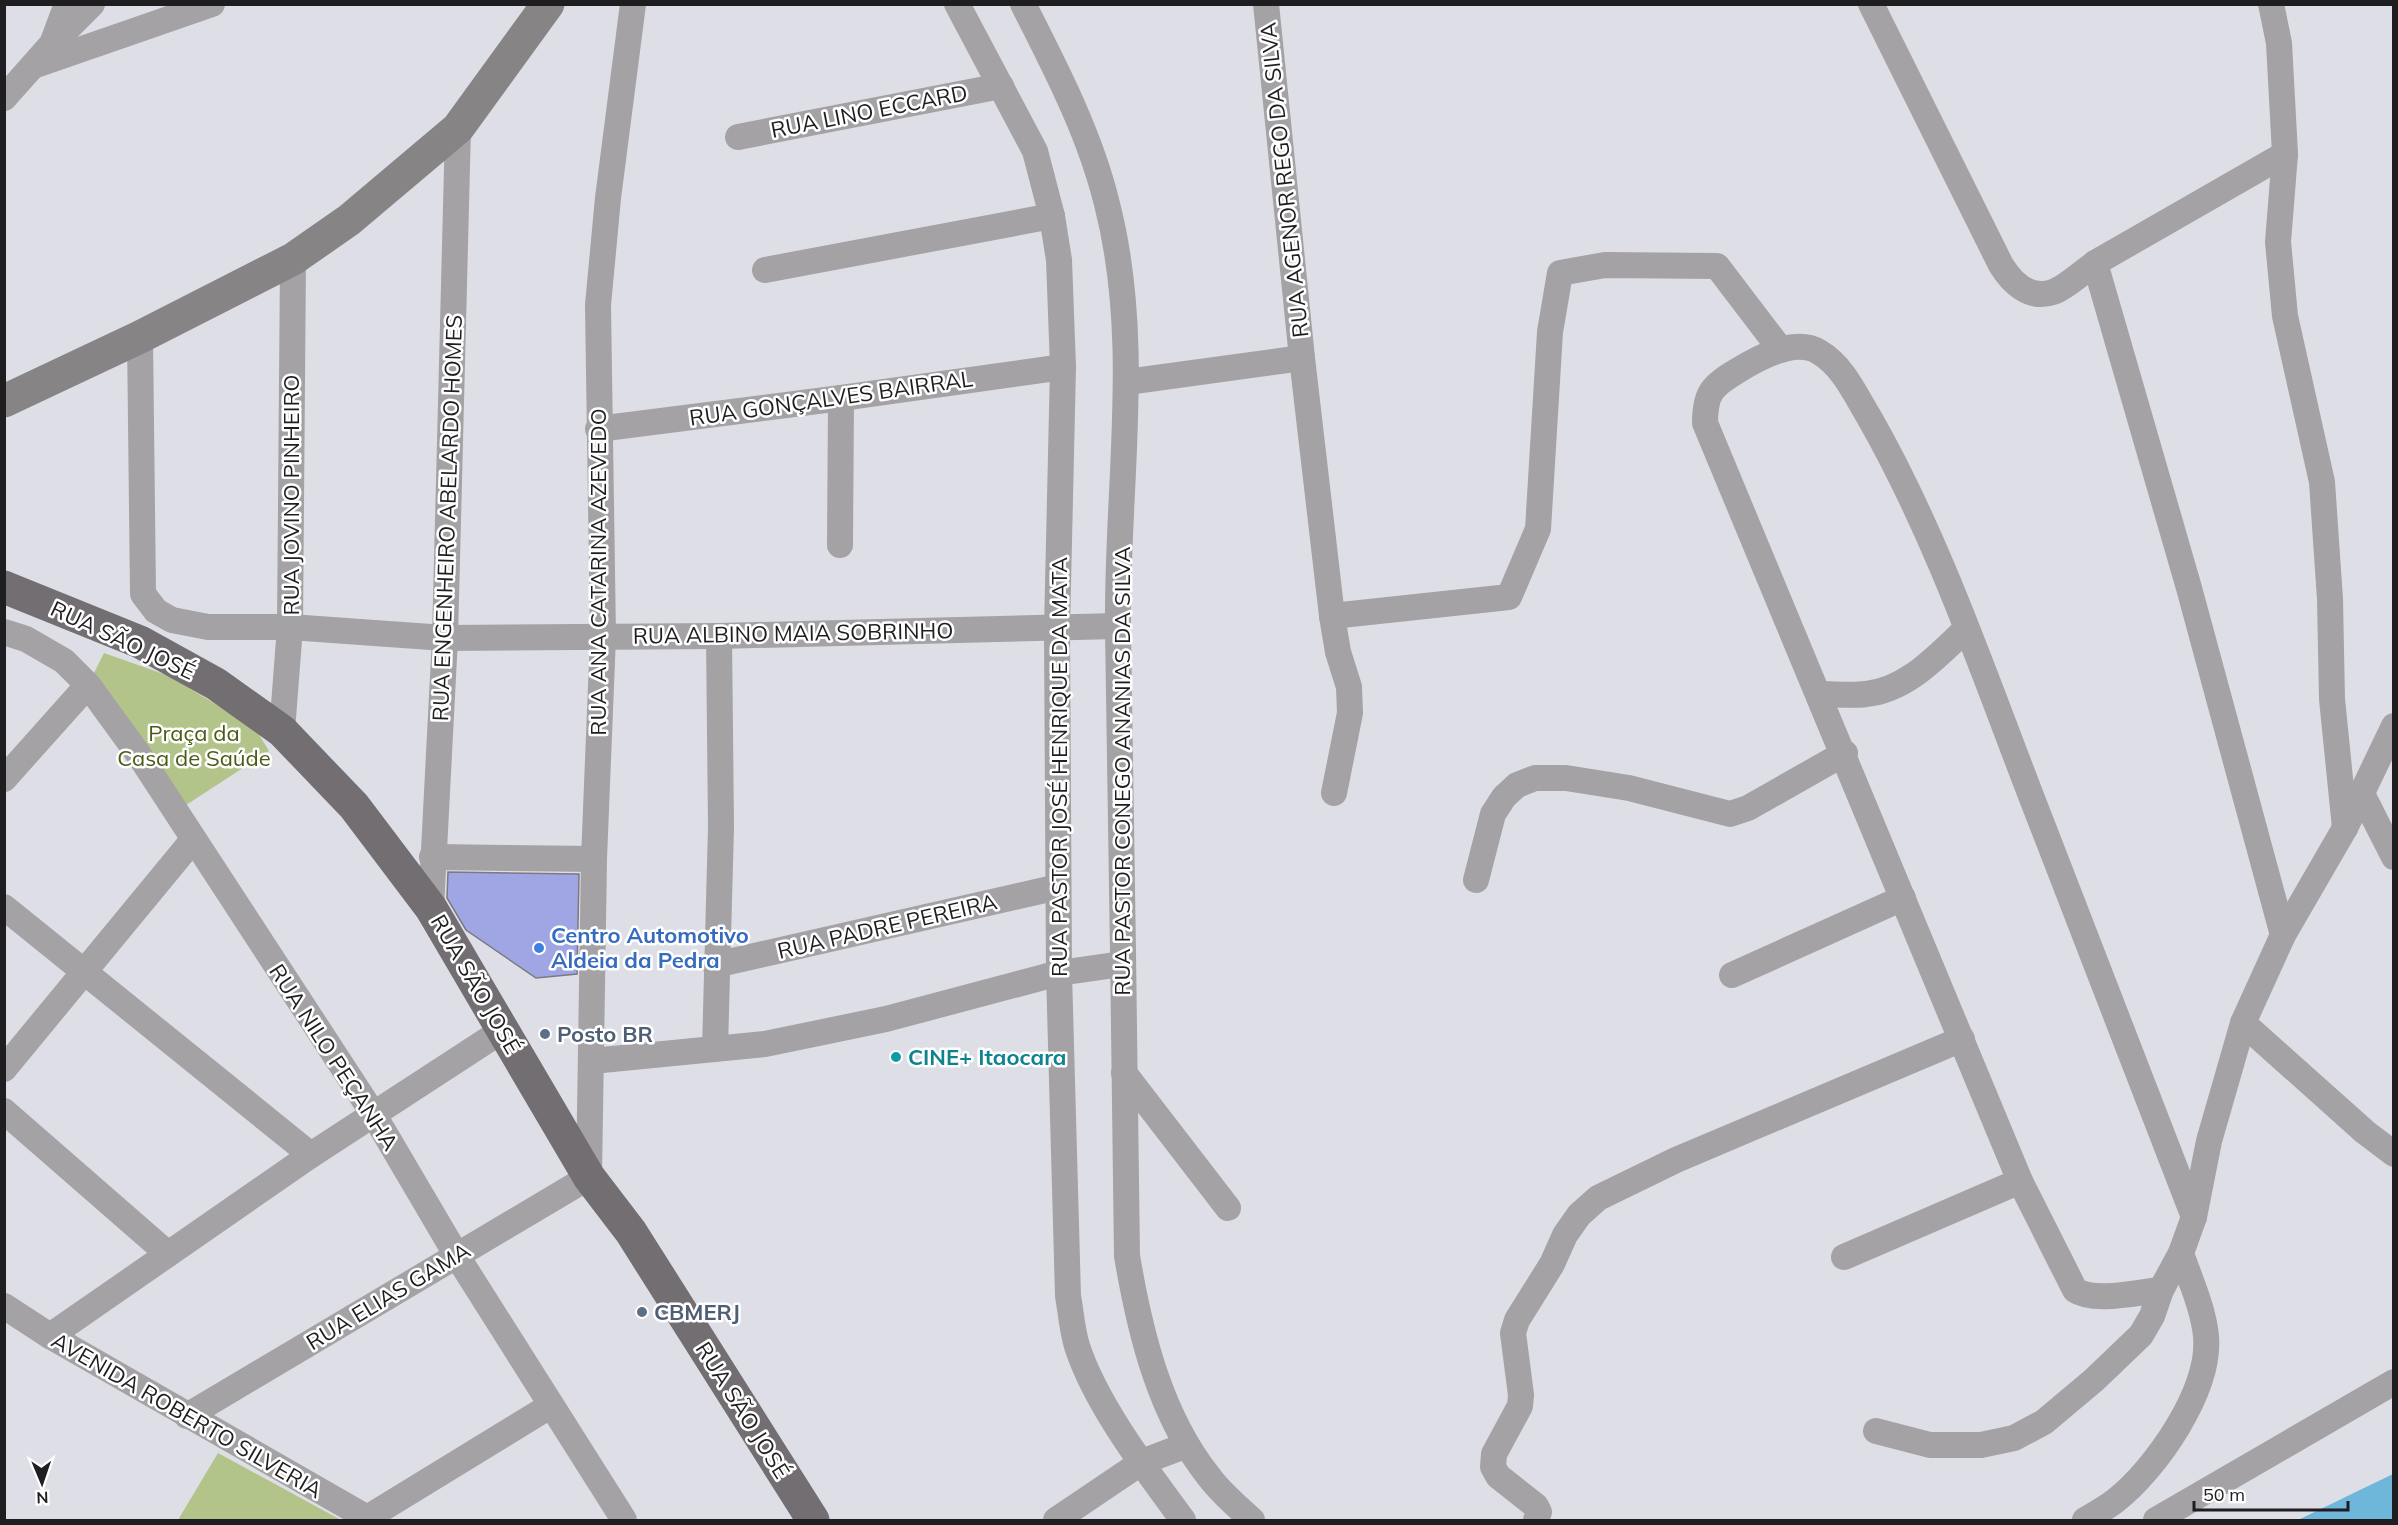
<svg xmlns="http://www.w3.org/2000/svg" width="2398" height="1525" viewBox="0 0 2398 1525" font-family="Mulish,sans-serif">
<rect width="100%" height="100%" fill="#dedfe6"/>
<g fill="#b2c48a">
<polygon points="104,653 169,676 255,728 269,751 180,809 92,677"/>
<polygon points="218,1453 341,1520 178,1520"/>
</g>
<polygon fill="#6eb7db" points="2393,1474 2393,1520 2298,1520"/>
<polygon fill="#a0a6e4" stroke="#7a7a80" stroke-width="1.5" points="448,872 579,874 577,974 536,978 466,930 447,898"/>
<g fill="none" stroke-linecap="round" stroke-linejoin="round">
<g stroke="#a4a2a4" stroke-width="26">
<path d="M 957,4 L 1035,151 L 1052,216 L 1059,260 L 1063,367 L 1057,629 L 1059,973 L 1068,1296 C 1071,1312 1072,1330 1077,1346 C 1096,1405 1147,1471 1183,1520"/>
<path d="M 1023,4 C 1056,69 1090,134 1107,204 C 1143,344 1116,488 1118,630 C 1121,839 1125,1047 1127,1256 C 1140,1333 1160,1416 1210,1478 C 1222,1494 1238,1507 1252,1520"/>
<path d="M 1871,4 L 2001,265 C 2012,283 2030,300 2053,292 C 2068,287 2087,267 2102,259 C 2163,224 2224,189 2285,154 L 2279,43 L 2271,4"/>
<polyline points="58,38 92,4"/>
<polyline points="33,66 212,4"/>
<polyline points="4,98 52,44 67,4"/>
<polyline points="738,137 1001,86"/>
<polyline points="2285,154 2278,242 2285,316 2322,482 2330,599 2332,699 2345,828"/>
<polyline points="2095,263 2189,588 2283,935"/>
<polyline points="765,270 1052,216"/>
<polyline points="140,337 143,594 156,611 172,620 208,627 290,627 445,638 719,636 1117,626"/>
<polyline points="1302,358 1332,616 1338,652 1349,687 1350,713 1334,793"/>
<polyline points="1127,382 1302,358 1266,4"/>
<polyline points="598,429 841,398 1063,367"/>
<polyline points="840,545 841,398"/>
<polyline points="1332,616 1509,597 1538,529 1550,332 1560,273 1605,265 1717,266 1781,350"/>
<polyline points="4,632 26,639 64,661 88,685 139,755 374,1115 457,1256 624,1520"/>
<path d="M 1819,694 C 1835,694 1851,696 1866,694 C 1907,690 1937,656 1966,629"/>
<polyline points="282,731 290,627 293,259"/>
<polyline points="4,779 88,685"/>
<polyline points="2362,794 2394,857"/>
<polyline points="432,857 594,859"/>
<polyline points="1476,880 1493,814 1504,797 1517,785 1535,778 1566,778 1629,788 1730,814 1748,808 1845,753"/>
<polyline points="4,907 311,1155"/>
<polyline points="431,908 445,638 458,128"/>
<polyline points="715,965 1058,887"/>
<polyline points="1732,975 1903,898"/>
<polyline points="2243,1023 2365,1132 2394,1154"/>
<polyline points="715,1049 721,827 719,636"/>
<polyline points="592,1061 765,1044 886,1019 1059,973 1122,964"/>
<polyline points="4,1069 192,841"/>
<polyline points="1124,1073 1228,1208"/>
<polyline points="4,1111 168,1254"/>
<polyline points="1844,1257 2020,1181"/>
<path d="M 2161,1290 C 2138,1292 2094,1303 2075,1290 L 2020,1181 L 1705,423 C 1705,393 1712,386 1737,371 C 1758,358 1795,337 1819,352 C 1843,366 1855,394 1869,417 C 1941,543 1987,684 2040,819 C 2091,952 2143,1084 2194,1217"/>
<polyline points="4,1306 50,1336 371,1520"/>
<polyline points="50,1336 311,1155 503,1030"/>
<polyline points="187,1416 589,1177 594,859 603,636 598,305 608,198 633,4"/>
<polyline points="1876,1431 1930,1445 1981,1445 2014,1438 2044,1422 2094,1380 2141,1335 2152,1316 2161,1290 2181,1253 2194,1217 2209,1141 2243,1023 2283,935 2345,828 2394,726"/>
<polyline points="367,1518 550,1406"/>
<polyline points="1056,1520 1142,1462 1187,1445"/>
<polyline points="1536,1520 1539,1512 1536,1506 1498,1476 1493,1467 1494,1454 1520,1406 1521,1395 1513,1333 1517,1320 1552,1264 1565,1235 1579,1215 1598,1198 1676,1160 1962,1039"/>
<path d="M 2085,1520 C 2095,1514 2106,1508 2115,1501 C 2156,1469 2211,1390 2206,1336 C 2203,1307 2190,1280 2181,1253"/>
<polyline points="2156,1520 2394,1382"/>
</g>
<polyline stroke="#878486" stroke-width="33" points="4,401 140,337 293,259 349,220 458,128 548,4"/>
<polyline stroke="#726e72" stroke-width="33" points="4,587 140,642 216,684 282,731 354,806 431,908 589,1177 631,1232 813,1520"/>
</g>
<circle fill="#3f7fe0" stroke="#fff" stroke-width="2" cx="539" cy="948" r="6"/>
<g fill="#5c6f8a" stroke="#fff" stroke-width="2">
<circle cx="545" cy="1034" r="6"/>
<circle cx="642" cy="1312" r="6"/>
</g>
<circle fill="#0f9aa8" stroke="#fff" stroke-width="2" cx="896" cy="1057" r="6"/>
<g text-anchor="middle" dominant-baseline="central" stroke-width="5" stroke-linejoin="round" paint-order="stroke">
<g font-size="22" fill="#1e1e20" stroke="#fff">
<text transform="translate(869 111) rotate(-11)">RUA LINO ECCARD</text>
<text transform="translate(1284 180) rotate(-96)">RUA AGENOR REGO DA SILVA</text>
<text transform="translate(831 398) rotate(-8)">RUA GONÇALVES BAIRRAL</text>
<text transform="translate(291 495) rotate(-90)">RUA JOVINO PINHEIRO</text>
<text transform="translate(447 518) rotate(-88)">RUA ENGENHEIRO ABELARDO HOMES</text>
<text transform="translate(598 572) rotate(-90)">RUA ANA CATARINA AZEVEDO</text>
<text transform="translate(793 633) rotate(-1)">RUA ALBINO MAIA SOBRINHO</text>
<text transform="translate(123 640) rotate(25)">RUA SÃO JOSÉ</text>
<text transform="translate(1059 767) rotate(-90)">RUA PASTOR JOSÉ HENRIQUE DA MATA</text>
<text transform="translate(1122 771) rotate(-90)">RUA PASTOR CONEGO ANANIAS DA SILVA</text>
<text transform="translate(887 926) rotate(-13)">RUA PADRE PEREIRA</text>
<text transform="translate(476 984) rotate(60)">RUA SÃO JOSÉ</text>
<text transform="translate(334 1057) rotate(57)">RUA NILO PEÇANHA</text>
<text transform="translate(388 1296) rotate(-31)">RUA ELIAS GAMA</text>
<text transform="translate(743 1410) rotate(58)">RUA SÃO JOSÉ</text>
<text transform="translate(187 1415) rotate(30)">AVENIDA ROBERTO SILVERIA</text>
</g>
<g font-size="22" fill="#4b5c16" stroke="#fff">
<text x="194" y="733">Praça da<tspan x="194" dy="25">Casa de Saúde</tspan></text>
</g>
<g font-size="22" font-weight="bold" fill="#366cbe" stroke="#fff" text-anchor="start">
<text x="551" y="935">Centro Automotivo<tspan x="551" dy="25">Aldeia da Pedra</tspan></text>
</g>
<g font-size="22" font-weight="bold" fill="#4e5e75" stroke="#fff" text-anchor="start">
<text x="557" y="1034">Posto BR</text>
<text x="654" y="1312">CBMERJ</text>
</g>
<g font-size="22" font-weight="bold" fill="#0d838f" stroke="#fff" text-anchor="start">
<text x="908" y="1057">CINE+ Itaocara</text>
</g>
</g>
<rect width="2398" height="1525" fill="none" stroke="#1e1e20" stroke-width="12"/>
<g transform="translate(42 1483) rotate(178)" stroke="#ffffff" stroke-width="4.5" paint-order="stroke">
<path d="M0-4.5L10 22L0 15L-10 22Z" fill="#1e1e20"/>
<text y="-9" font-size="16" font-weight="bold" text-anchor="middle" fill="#1e1e20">N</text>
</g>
<path d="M2194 1501v9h154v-9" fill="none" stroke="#1e1e20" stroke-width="3"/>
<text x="2203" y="1501" font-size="18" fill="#1e1e20" stroke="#ffffff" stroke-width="4.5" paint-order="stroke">50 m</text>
</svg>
